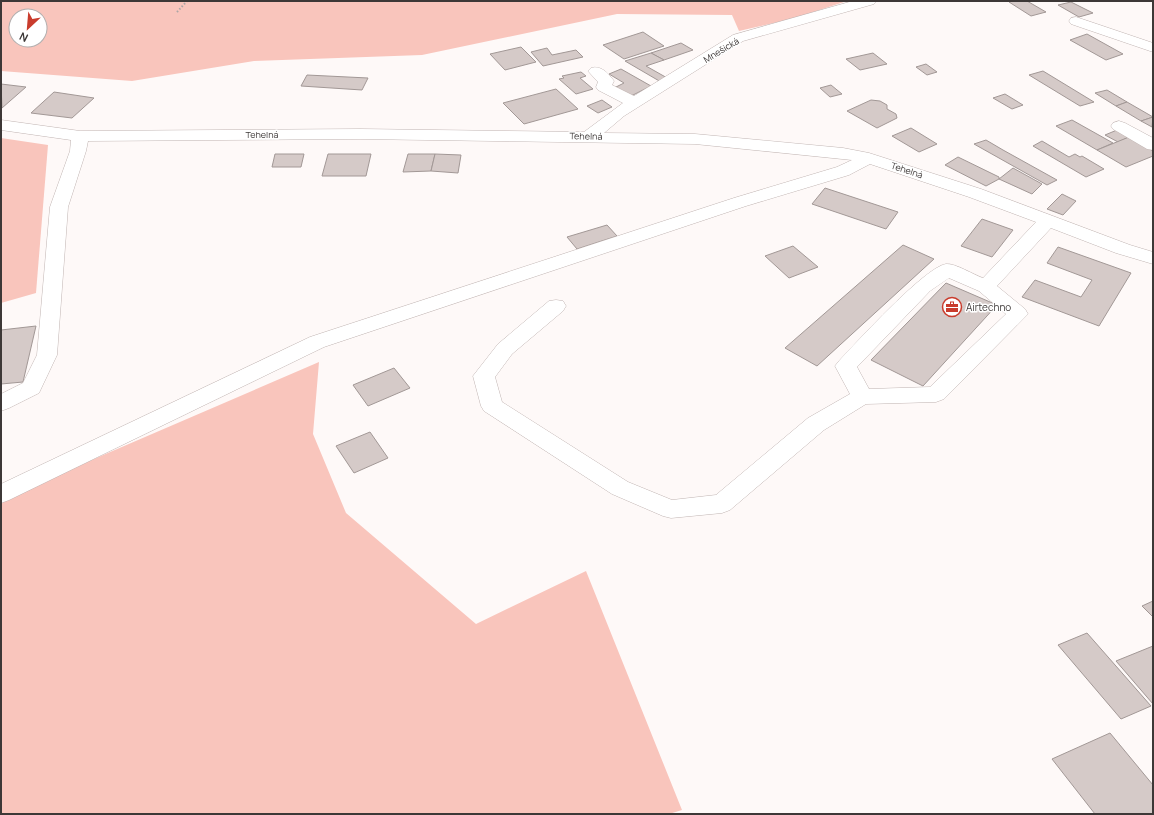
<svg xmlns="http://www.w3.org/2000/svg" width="1154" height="815" viewBox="0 0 1154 815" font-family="Manrope,sans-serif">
<rect width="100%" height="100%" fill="#fef9f8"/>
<g fill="#f9c5bc" fill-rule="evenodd">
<path d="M 1,1 L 847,1 L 795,18 L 739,31 L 732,15 L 617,14 L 422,55 L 254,61 L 132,81 L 1,71 ZM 16,16 L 40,16 L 40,40 L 16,40 Z"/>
<polygon points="1,138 48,145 36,293 1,303"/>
<polygon points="319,362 313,434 346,513 476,624 586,571 682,810 669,814 1,814 1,499"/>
</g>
<g fill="#d5cac8" stroke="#a29896">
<polygon points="1014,1 1027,1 1046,12 1031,16 1009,2"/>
<polygon points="1071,2 1093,13 1079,17 1058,5"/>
<polygon points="643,32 664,46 624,59 603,45"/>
<polygon points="1087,34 1123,54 1106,60 1070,40"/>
<polygon points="681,43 693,50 664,60 651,53"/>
<polygon points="521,47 536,62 505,70 490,54"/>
<polygon points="547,48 552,55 576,50 583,57 543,66 531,52"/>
<polygon points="651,53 664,60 646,66 669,79 661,82 625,61"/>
<polygon points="873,53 887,64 860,70 846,59"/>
<polygon points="926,64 937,72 927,75 916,67"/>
<polygon points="621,69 651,86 629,97 612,89 624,83 609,74"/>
<polygon points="1043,71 1094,102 1080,106 1029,75"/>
<polygon points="581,72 586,76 580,78 593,89 576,94 559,79 564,78 562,76"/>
<polygon points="307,75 368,78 362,90 301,86"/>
<polygon points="1,84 26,87 2,108"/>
<polygon points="831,85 842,94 830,97 820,88"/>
<polygon points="556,89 578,109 524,124 503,103"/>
<polygon points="1107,90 1127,102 1116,106 1095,93"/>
<polygon points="54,92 94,98 72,118 31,113"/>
<polygon points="1005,94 1023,105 1012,109 993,98"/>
<polygon points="602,100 612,107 598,113 587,106"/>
<polygon points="871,100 880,101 887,105 887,109 896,114 897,118 877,128 847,111"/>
<polygon points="1127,102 1153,117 1141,121 1116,106"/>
<polygon points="1153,117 1152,127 1141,121"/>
<polygon points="1072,120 1113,143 1097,150 1056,126"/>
<polygon points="911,128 937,144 919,152 892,136"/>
<polygon points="1117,130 1129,137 1118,142 1105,135"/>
<polygon points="1129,137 1153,151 1153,156 1126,167 1097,150"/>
<polygon points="986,140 1003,150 1057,180 1047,185 974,144"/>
<polygon points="1042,141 1069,157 1075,154 1080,157 1082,156 1104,169 1086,177 1033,146"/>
<polygon points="275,154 304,154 301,167 272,167"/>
<polygon points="328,154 371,154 366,176 322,176"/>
<polygon points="408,154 435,154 431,171 403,172"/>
<polygon points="435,154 461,155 458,173 431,171"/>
<polygon points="958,157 999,177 999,179 986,186 945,165"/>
<polygon points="1013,168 1042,184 1032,194 999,179"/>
<polygon points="825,188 898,212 886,229 812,204"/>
<polygon points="1062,194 1076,201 1063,215 1047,209"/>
<polygon points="982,219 1013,230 992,257 961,246"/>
<polygon points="607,225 617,236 577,249 567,237"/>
<polygon points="903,245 934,259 817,366 785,348"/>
<polygon points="793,246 818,267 789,278 765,256"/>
<polygon points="1058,247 1131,273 1099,326 1022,297 1035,280 1081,297 1092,280 1047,263"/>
<polygon points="946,283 997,305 923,386 871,360"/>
<polygon points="36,326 23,382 1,384 1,330"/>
<polygon points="394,368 410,388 368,406 353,385"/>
<polygon points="370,432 388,458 354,473 336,446"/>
<polygon points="1153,601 1153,617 1142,606"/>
<polygon points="1087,633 1151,706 1121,719 1058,645"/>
<polygon points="1153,646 1153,704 1116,661"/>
<polygon points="1110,733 1153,785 1153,814 1095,814 1052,759"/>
</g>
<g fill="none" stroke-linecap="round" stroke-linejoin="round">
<defs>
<g id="minor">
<path d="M 853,1 L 876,1 L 874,4 L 743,41 L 624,116 L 604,133 L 695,134 L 843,148 L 869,153 L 981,189 L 1130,245 L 1153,252 L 1153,264 L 1116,253 L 1051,228 L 997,286 L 1025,309 L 1028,314 L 944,399 L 936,402 L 866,404 L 824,430 L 730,510 L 722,513 L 671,518 L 663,516 L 612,494 L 484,411 L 481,406 L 473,376 L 498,344 L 549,301 L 556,300 L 563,301 L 566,306 L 563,311 L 512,354 L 495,377 L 502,402 L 628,482 L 672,500 L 716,495 L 808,418 L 850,394 L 835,366 L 839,361 C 856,343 925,267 946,264 C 955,263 974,275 983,278 L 1036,222 L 969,197 L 870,164 L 849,175 L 746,206 L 324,347 L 9,500 L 1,503 L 1,484 L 310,337 L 734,198 L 837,167 L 852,160 L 695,144 L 360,139 L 88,141 L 86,151 L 68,207 L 57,355 L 39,393 L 9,408 L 1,411 L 1,394 L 23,383 L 37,355 L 50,207 L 70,151 L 71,140 L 1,130 L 1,120 L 80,131 L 360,129 L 584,132 L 623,103 L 598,90 L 596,87 L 598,82 L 588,71 L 591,68 C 601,65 608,73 614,81 L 612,85 L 634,96 L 733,35 ZM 949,278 L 979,291 L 1006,314 L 930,387 L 869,389 L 857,367 L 930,291 Z"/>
<polygon points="1076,17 1153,43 1153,52 1071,24 1069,21 1071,18"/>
<polygon points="1119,121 1125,123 1153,138 1153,150 1147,149 1113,129 1111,126 1113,123"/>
</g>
</defs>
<use href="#minor" stroke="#c1b5b3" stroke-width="1"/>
<polyline stroke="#aba6a5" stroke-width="2" stroke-dasharray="1.5 2" stroke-linecap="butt" points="177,12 187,1"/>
<use href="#minor" fill="#fff" fill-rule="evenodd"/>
</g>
<defs>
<symbol id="office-ring" viewBox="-11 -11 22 22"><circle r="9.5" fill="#fff" stroke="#c93c2d" stroke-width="1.5"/><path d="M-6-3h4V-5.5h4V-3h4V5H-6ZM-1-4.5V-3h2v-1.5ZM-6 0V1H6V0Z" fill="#c93c2d"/></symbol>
</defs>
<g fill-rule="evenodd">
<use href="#office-ring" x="941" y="296" width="22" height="22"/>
</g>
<g text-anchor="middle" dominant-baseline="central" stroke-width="3" stroke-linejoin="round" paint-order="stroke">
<g font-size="9" fill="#3d3837" stroke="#fff">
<text transform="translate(721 50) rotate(-31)">Mnešická</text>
<text x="262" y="134">Tehelná</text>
<text transform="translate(586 136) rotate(1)">Tehelná</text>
<text transform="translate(907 170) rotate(18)">Tehelná</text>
</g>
<g font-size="10" fill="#3d3837" stroke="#fff" text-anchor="start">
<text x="966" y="307">Airtechno</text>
</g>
</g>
<rect width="1154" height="815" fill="none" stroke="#3d3837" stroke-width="4"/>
<g transform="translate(28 28) rotate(206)"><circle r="19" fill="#ffffff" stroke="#b1afaf"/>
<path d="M0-3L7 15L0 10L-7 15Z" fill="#c93c2d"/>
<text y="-6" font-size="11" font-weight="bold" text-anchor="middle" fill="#3d3837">N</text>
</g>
</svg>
